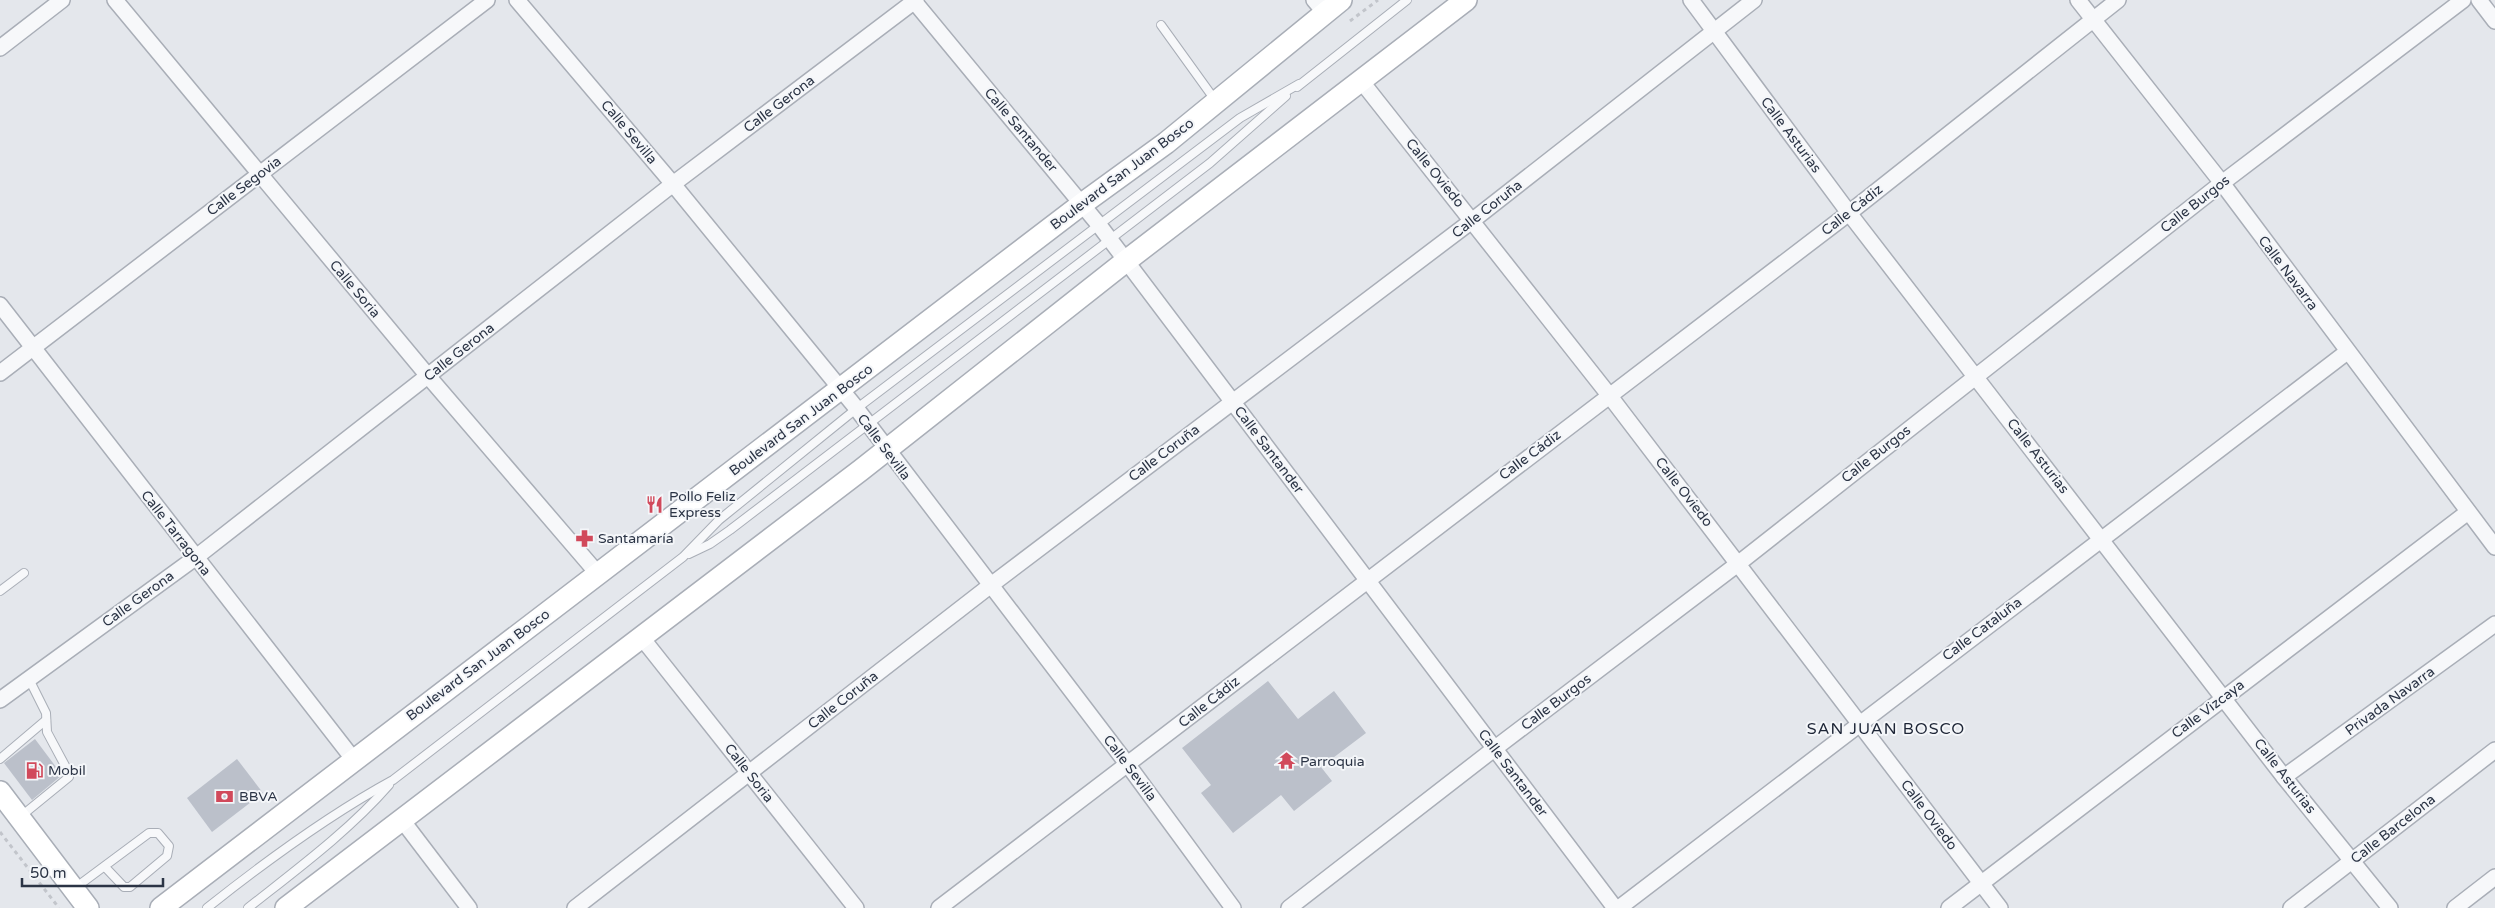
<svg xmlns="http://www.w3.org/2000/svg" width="2495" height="908" viewBox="0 0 2495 908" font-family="'Varela Round',sans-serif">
<rect width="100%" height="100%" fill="#e4e7ec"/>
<g fill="#bbc0ca">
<polygon points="1268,681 1298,719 1334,691 1366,733 1321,767 1332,781 1294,811 1281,795 1233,833 1201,793 1211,785 1182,748"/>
<polygon points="35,739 62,775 32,800 4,763"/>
<polygon points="237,759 263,793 212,832 187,798"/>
</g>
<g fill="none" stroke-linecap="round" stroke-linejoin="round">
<defs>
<g id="lane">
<polyline points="1161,25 1215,100"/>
<polyline points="1297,87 1407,0"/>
<polyline points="689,554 710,544 730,530 1210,163 1286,96"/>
<polyline points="0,591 24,573"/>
<polyline points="0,759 46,720"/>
<polyline points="20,817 69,777 69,773 47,732 46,713 29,679"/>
<polyline points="75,888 149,833 158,833 169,846 167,856 130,887 124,887 105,867"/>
<path d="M 207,908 C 266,861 327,816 393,780 L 683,557 L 719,520 L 856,409 L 1240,118 L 1299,84"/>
<path d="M 248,908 C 296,870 349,831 389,785"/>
</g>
<g id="street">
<polyline points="115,0 428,376 598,574"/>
<polyline points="517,0 673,184 853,404 1128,765 1233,908"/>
<polyline points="913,0 1099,225 1615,908"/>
<polyline points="1314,0 1325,13"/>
<polyline points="1691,0 1849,213 2284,777 2390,908"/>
<polyline points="2078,0 2222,183 2495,547"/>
<polyline points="2479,0 2495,21"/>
<polyline points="0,48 62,0"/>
<polyline points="1362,82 1609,395 2000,908"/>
<polyline points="0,305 354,760"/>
<polyline points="0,373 487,0"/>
<polyline points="642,638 856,908"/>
<polyline points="0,700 195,558 673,184 916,0"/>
<polyline points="2284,777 2495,624"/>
<polyline points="402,820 469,908"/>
<polyline points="575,908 991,585 1473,220 1754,0"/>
<polyline points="939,908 1849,213 2118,0"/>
<polyline points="1289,908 1494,749 1739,563 2222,183 2463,0"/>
<polyline points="1619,908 2347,352"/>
<polyline points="1949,908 2468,512"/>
<polyline points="2291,908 2495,750"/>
<polyline points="2455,908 2495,877"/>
</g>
<g id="secondary">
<polyline points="0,792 88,908"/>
<polyline points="161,908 1082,204 1166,143 1341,0"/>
<polyline points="286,908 861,470 1126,261 1466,0"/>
</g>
</defs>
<use href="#lane" stroke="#a9aeb7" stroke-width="10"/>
<use href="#street" stroke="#a9aeb7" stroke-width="18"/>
<use href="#secondary" stroke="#a9aeb7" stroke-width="24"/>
<g stroke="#c2c5cb" stroke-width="3" stroke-dasharray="4 4" stroke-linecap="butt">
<polyline points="1350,21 1378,0"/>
<polyline points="0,832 59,908"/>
</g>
<use href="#lane" stroke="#f7f8fa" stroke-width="8"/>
<use href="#street" stroke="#f7f8fa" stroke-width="15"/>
<use href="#secondary" stroke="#fff" stroke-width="21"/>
</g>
<defs>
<symbol id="restaurant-bare" viewBox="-9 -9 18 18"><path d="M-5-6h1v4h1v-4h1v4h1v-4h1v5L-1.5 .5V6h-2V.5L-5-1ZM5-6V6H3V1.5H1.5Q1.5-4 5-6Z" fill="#d1495b" stroke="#f4f6f9" stroke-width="2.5" paint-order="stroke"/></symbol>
<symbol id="pharmacy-bare" viewBox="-9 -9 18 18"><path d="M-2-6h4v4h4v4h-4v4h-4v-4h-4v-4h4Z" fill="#d1495b" stroke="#f4f6f9" stroke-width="2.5" paint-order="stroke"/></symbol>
<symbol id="temple-bare" viewBox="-9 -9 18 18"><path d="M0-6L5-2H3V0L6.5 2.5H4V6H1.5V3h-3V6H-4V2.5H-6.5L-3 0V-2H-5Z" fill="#d1495b" stroke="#f4f6f9" stroke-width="2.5" paint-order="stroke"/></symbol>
<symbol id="fuel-bare" viewBox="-9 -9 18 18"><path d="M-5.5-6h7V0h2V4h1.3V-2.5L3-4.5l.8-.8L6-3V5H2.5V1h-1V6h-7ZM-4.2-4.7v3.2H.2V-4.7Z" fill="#d1495b" stroke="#f4f6f9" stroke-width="2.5" paint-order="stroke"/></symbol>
<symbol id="bank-bare" viewBox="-9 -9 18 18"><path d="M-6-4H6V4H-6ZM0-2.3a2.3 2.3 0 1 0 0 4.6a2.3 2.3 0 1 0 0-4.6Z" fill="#d1495b" stroke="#f4f6f9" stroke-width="2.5" paint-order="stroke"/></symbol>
</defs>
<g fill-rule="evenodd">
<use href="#restaurant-bare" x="642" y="492" width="25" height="25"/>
<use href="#pharmacy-bare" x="572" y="526" width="25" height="25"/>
<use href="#temple-bare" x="1274" y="748" width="25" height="25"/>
<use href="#fuel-bare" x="22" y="758" width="25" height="25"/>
<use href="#bank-bare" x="212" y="784" width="25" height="25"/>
</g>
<g text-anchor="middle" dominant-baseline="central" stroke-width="4" stroke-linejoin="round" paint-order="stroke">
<g font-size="14" fill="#2b3445" stroke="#f4f6f9">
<text transform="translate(779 104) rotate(-37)">Calle Gerona</text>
<text transform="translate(1021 130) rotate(50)">Calle Santander</text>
<text transform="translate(629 132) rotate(50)">Calle Sevilla</text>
<text transform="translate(1791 135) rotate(53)">Calle Asturias</text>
<text transform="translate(1435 173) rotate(51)">Calle Oviedo</text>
<text transform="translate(1122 174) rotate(-37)">Boulevard San Juan Bosco</text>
<text transform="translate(244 186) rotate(-37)">Calle Segovia</text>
<text transform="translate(2195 204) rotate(-38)">Calle Burgos</text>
<text transform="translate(1487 209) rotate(-38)">Calle Coruña</text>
<text transform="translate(1852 210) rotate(-38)">Calle Cádiz</text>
<text transform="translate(2288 273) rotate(53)">Calle Navarra</text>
<text transform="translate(355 289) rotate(50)">Calle Soria</text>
<text transform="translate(459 352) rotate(-38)">Calle Gerona</text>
<text transform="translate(801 420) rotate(-37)">Boulevard San Juan Bosco</text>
<text transform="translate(884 447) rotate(53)">Calle Sevilla</text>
<text transform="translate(1269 450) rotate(53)">Calle Santander</text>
<text transform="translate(1164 453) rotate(-37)">Calle Coruña</text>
<text transform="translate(1876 454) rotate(-38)">Calle Burgos</text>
<text transform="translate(1530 455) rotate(-37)">Calle Cádiz</text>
<text transform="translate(2038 456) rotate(52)">Calle Asturias</text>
<text transform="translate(1684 492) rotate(52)">Calle Oviedo</text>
<text transform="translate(176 533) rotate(52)">Calle Tarragona</text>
<text transform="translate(138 599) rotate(-36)">Calle Gerona</text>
<text transform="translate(1982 629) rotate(-37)">Calle Cataluña</text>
<text transform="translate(478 665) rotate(-37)">Boulevard San Juan Bosco</text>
<text transform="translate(843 700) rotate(-38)">Calle Coruña</text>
<text transform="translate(2390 701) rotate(-36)">Privada Navarra</text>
<text transform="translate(1209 702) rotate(-38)">Calle Cádiz</text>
<text transform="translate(1556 702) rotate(-37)">Calle Burgos</text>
<text transform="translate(2208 709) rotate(-37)">Calle Vizcaya</text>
<text transform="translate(1130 768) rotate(53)">Calle Sevilla</text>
<text transform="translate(749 773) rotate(52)">Calle Soria</text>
<text transform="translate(1513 773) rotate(53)">Calle Santander</text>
<text transform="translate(2285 776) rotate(52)">Calle Asturias</text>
<text transform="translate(1929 815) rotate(53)">Calle Oviedo</text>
<text transform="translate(2393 829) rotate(-38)">Calle Barcelona</text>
</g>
<g font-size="14" fill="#2b3445" stroke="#f4f6f9" text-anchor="start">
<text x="669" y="496">Pollo Feliz<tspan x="669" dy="16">Express</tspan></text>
<text x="598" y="538">Santamaría</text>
<text x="1300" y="761">Parroquia</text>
<text x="48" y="770">Mobil</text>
<text x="239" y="796">BBVA</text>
</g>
<g font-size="16" letter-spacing="1" fill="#1d2536" stroke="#f4f6f9">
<text x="1886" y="729">SAN JUAN BOSCO</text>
</g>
</g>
<path d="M22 878v8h141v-8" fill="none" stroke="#2b3445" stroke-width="2.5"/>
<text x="30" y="878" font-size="15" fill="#2b3445" stroke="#f4f6f9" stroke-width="4" paint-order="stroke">50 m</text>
</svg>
